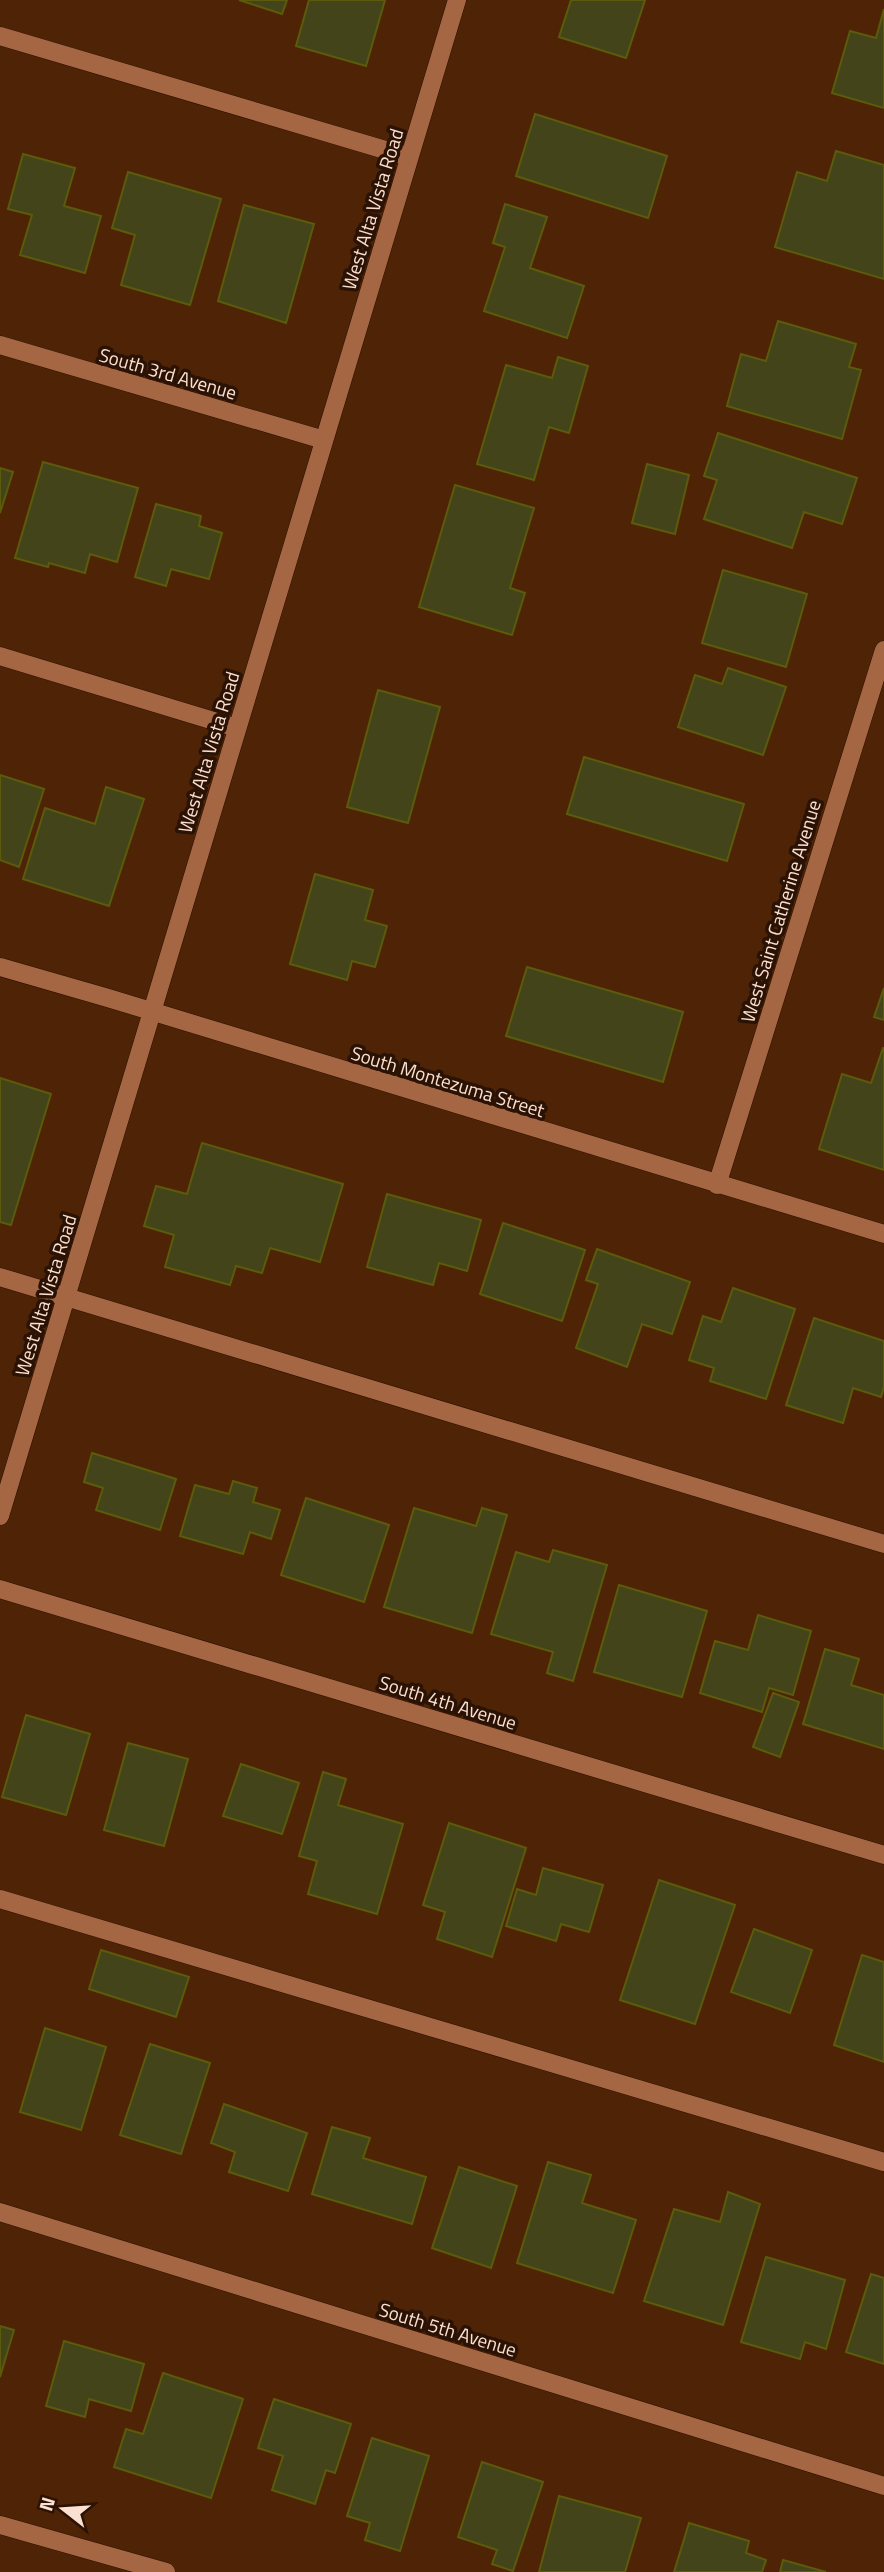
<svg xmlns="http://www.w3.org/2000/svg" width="884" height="2572" viewBox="0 0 884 2572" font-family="'Titillium Web',sans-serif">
<rect width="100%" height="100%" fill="#4f2406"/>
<g fill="#43441a" stroke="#5b5b0b" stroke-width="2">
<polygon points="239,0 287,0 282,14"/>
<polygon points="309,0 385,0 366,66 296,46"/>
<polygon points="571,0 645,0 626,58 559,37"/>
<polygon points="884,9 884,108 832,93 850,31 876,38"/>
<polygon points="535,114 667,156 648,218 516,176"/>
<polygon points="836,151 884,165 884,279 775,247 797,172 827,181"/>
<polygon points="23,154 75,168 64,206 101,216 85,273 20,255 32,215 8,209"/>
<polygon points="128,172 221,199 190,305 121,285 135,235 112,228"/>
<polygon points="505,204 547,217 530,268 584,286 567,338 484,311 505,247 493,243"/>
<polygon points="244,205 314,224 286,323 218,301"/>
<polygon points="778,321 856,344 849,367 861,370 842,439 727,406 741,354 766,361"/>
<polygon points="558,357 588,366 569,433 549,427 534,480 477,464 506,365 552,378"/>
<polygon points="718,433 857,478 842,524 804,512 792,548 704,519 717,480 704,476"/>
<polygon points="43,462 138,488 117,562 90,554 85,573 49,563 48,567 15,558"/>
<polygon points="647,464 689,475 675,534 632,523"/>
<polygon points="0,468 13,472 0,513"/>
<polygon points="455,485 534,508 510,588 525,593 512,635 419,607"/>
<polygon points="156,504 201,516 199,526 222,533 209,579 171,569 166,586 135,577"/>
<polygon points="723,570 807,594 786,667 702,643"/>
<polygon points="728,668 786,687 763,755 678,727 695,675 722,684"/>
<polygon points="378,690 440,707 408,823 347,807"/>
<polygon points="584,757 744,804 727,861 567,814"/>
<polygon points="0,775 44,789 19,867 0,860"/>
<polygon points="106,787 144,799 109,906 23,879 45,808 95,824"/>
<polygon points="315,874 373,890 365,920 387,926 375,967 352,961 347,980 290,964"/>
<polygon points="527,967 683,1012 663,1082 506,1036"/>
<polygon points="884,988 884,1020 874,1017"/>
<polygon points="883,1048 884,1048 884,1170 819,1149 842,1074 871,1083"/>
<polygon points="0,1078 51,1094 11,1225 0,1222"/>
<polygon points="202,1143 343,1184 320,1262 270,1248 262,1273 236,1266 230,1285 165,1267 174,1235 144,1226 156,1186 187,1194"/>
<polygon points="387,1194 481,1220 467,1271 439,1263 433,1285 367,1267"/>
<polygon points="503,1223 585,1250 562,1321 480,1294"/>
<polygon points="597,1249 690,1282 672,1334 642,1324 627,1367 576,1348 598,1284 586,1280"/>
<polygon points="733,1288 795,1309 766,1399 710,1381 714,1368 689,1360 703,1316 721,1322"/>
<polygon points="814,1318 884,1341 884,1387 881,1397 853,1388 843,1423 786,1405"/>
<polygon points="92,1453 176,1479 160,1530 96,1510 103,1488 84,1482"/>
<polygon points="233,1481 257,1488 253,1502 280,1510 271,1539 250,1532 243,1554 180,1536 195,1485 229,1494"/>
<polygon points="306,1498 389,1525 364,1602 281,1575"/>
<polygon points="414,1508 476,1526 482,1508 507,1515 472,1633 384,1607"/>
<polygon points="553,1550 607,1565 573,1681 547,1673 553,1652 491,1634 516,1552 549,1562"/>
<polygon points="619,1585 707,1611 682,1697 594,1672"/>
<polygon points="758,1615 811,1631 793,1695 769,1688 762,1712 700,1693 715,1641 748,1650"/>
<polygon points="825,1649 859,1659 851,1685 884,1695 884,1749 803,1724"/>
<polygon points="773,1693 799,1702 780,1757 753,1747"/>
<polygon points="26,1715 90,1734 66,1815 2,1797"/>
<polygon points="128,1743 188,1759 164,1846 104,1830"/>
<polygon points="241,1764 299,1783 282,1834 223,1816"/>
<polygon points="323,1772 346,1779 338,1805 403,1824 377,1914 308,1894 317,1861 299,1856"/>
<polygon points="449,1823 526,1848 492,1957 437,1939 445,1912 423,1905"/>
<polygon points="543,1868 603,1885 589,1932 561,1924 556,1941 506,1926 517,1889 536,1895"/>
<polygon points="659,1880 735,1905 695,2024 620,2000"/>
<polygon points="754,1929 812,1950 790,2013 731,1992"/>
<polygon points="101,1950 189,1977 176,2017 89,1989"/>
<polygon points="862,1955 884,1962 884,2062 834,2045"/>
<polygon points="45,2028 106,2047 81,2130 20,2112"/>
<polygon points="150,2044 210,2063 181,2154 120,2135"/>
<polygon points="224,2104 307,2133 288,2191 229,2172 235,2152 211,2143"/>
<polygon points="332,2127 370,2138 363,2158 426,2177 412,2224 312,2194"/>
<polygon points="548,2162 591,2175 582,2203 636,2220 613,2293 517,2263"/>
<polygon points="459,2167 517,2186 491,2268 432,2248"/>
<polygon points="728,2192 760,2204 723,2325 644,2301 674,2209 720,2222"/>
<polygon points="766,2257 845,2280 826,2349 805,2342 800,2359 741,2342"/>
<polygon points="871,2274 884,2278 884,2364 846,2352"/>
<polygon points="0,2326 14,2330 0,2377"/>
<polygon points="64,2341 144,2364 131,2411 89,2399 85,2417 46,2406"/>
<polygon points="163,2373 243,2399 211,2498 114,2467 126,2429 143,2434"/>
<polygon points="274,2399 351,2424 335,2473 326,2470 315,2504 272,2490 283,2456 258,2448"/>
<polygon points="372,2438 429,2456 400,2551 365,2540 370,2523 347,2516"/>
<polygon points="482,2462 543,2482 513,2571 492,2564 497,2550 458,2537"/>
<polygon points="559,2496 641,2518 625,2572 539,2572"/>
<polygon points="689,2523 749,2541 746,2553 766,2560 762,2572 674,2572"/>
<polygon points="783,2560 826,2572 780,2572"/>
</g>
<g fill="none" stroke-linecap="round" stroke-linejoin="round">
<defs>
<g id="service">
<polyline points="0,36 409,157"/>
<polyline points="0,656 237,728"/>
<polyline points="0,1277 884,1544"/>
<polyline points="0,1899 884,2162"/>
<polyline points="0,2525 166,2572"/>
</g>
<g id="minor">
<polyline points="0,345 324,440"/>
<polyline points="0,967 108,998 884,1234"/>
<polyline points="717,1185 884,650"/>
<polyline points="0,1516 457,0"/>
<polyline points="0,1589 884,1855"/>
<polyline points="0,2212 884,2486"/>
</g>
</defs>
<use href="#service" stroke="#2d0f00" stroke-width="19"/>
<use href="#minor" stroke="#2d0f00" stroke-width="19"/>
<use href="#service" stroke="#a56743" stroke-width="18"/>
<use href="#minor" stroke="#a56743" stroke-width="18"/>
</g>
<g text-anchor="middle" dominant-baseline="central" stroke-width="7" stroke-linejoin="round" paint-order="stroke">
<g font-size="19" fill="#fbdfcf" stroke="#2a1204">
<text transform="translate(372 209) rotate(-73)">West Alta Vista Road</text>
<text transform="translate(168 373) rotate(16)">South 3rd Avenue</text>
<text transform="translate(208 752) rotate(-73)">West Alta Vista Road</text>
<text transform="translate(780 911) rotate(-73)">West Saint Catherine Avenue</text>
<text transform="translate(448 1081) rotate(17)">South Montezuma Street</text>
<text transform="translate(45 1295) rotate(-73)">West Alta Vista Road</text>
<text transform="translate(448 1702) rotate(17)">South 4th Avenue</text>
<text transform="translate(448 2329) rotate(17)">South 5th Avenue</text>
</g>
</g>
<g transform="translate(63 2509) rotate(287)" stroke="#2a1204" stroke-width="5" paint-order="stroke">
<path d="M0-5L12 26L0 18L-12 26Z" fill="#fbdfcf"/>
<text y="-10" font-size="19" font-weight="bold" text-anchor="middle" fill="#fbdfcf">N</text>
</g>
</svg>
